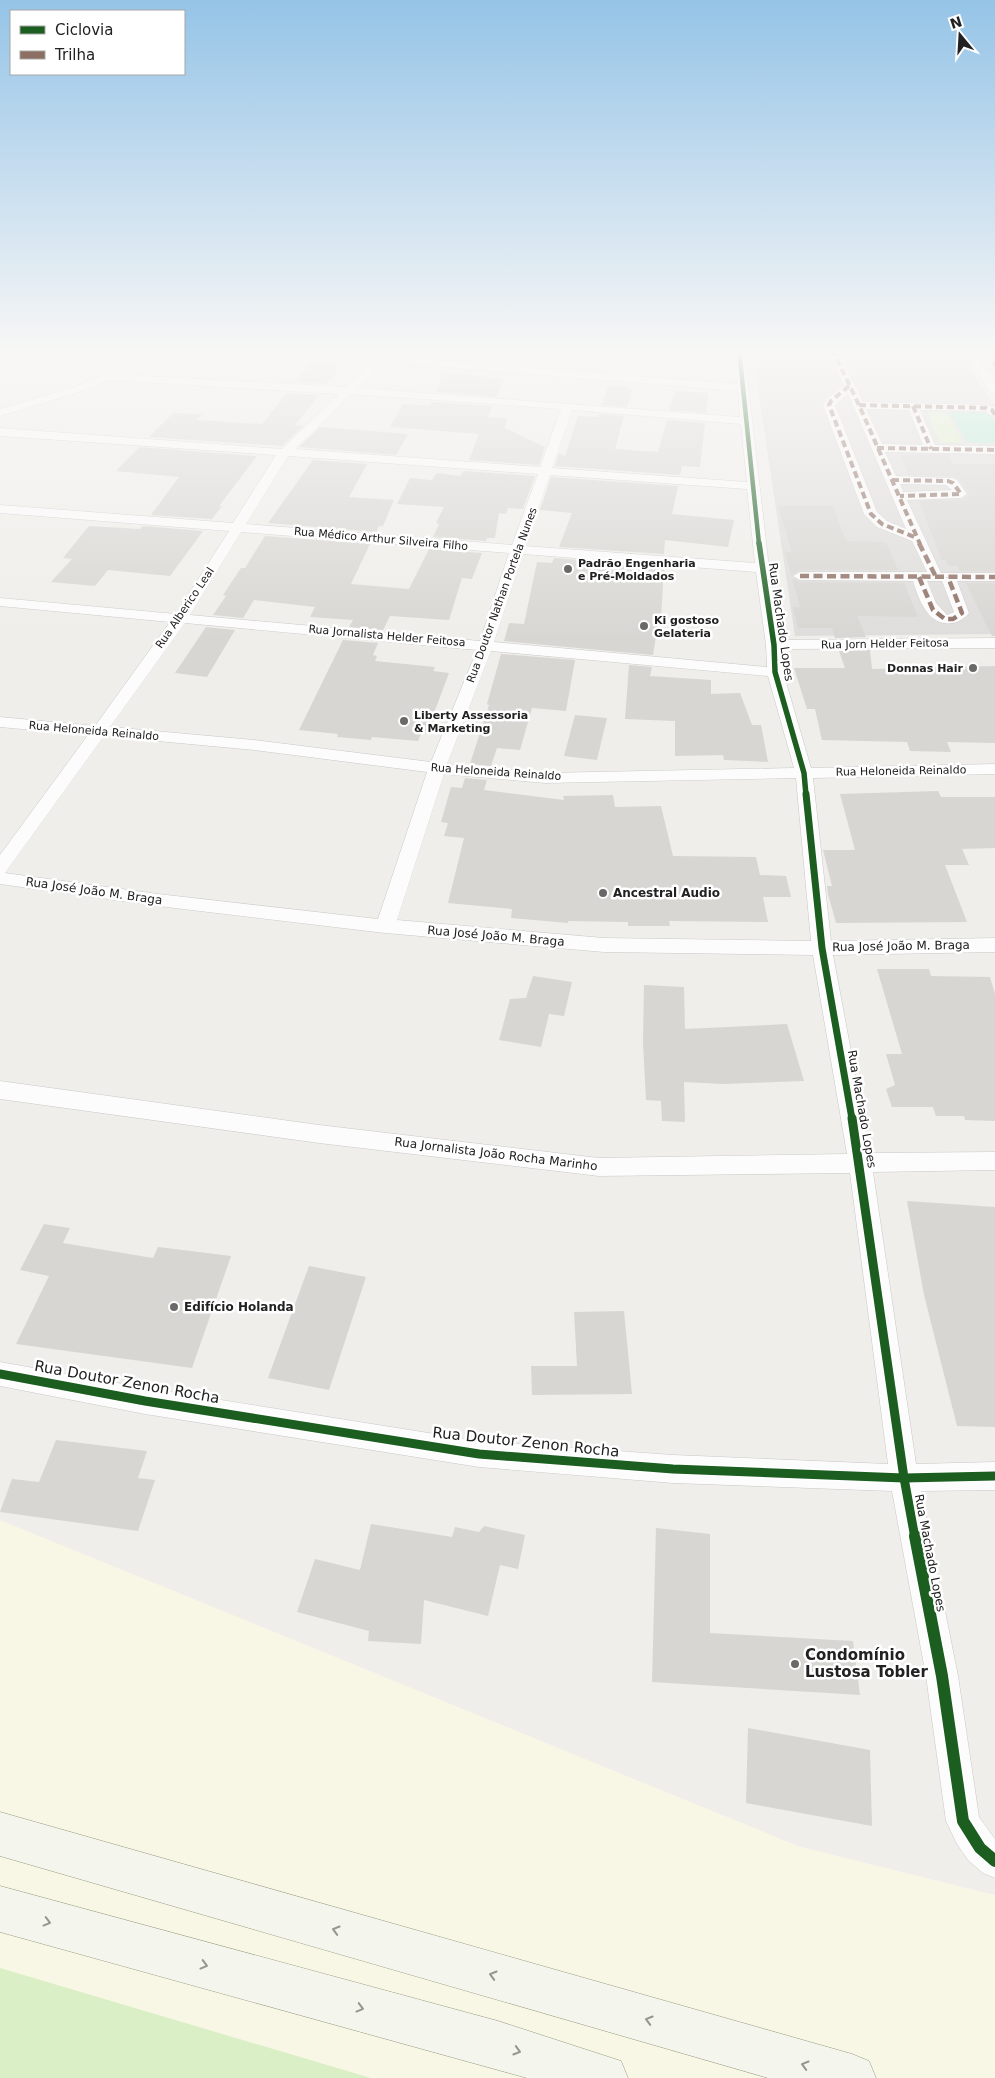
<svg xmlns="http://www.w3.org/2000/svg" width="995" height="2078" viewBox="0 0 995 2078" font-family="'DejaVu Sans',sans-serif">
<rect width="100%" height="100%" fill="#efeeea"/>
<g fill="#dedddb">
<polygon points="752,349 958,349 995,406 995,634 795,636"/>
<polygon points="975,349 995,349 995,379"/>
</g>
<polygon fill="#f8f7e6" points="0,1520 798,1846 995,1895 995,2078 0,2078"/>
<g fill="#dbefc6">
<polygon points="927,412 947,413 963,443 940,442"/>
<polygon points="0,1968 371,2078 0,2078"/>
</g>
<polygon fill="#d6e7de" points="0,349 56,349 0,362"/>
<polygon fill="#b1ebd3" points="949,412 989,413 995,422 995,443 967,442"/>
<g fill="#d8d6d2">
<polygon points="312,362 341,365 327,384 295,382"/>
<polygon points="443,373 483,376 482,377 504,379 496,397 436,392"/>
<polygon points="608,386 629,387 628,389 632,389 627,407 602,405"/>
<polygon points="675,391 708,393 706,413 669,410"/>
<polygon points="287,393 319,395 295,425 303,426 282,446 149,437 173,413 202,414 197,420 262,424"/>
<polygon points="432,402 492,406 488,417 507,419 505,428 545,447 539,465 469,460 479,434 390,427 403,404 430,406"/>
<polygon points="599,414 624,416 615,449 658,452 667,420 705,423 700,467 682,466 680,475 555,466 559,453 565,456 578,416 598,417"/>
<polygon points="320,427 408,434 396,455 299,447"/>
<polygon points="139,447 257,456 219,506 222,506 212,519 151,515 179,477 116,471"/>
<polygon points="901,455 949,455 953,464 995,464 995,571 960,571 958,566 949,566 946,560 942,560 919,501 961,500 968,496 969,493 959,479 953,476 909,475"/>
<polygon points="313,460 367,464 349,497 394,500 383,526 379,526 376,532 268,523"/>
<polygon points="464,471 535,476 523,509 508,508 506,514 499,513 495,538 487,538 486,541 433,537 439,524 436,523 444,507 397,504 410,478 432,480 437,473 460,476"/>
<polygon points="551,477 678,486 672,514 734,520 728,547 665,540 664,554 559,547 572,513 540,510"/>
<polygon points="778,506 833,506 846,541 886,542 898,570 800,570 791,575 785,552 792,552"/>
<polygon points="89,526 140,529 143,526 203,531 170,576 108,570 95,586 51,582 72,559 63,558"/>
<polygon points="265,536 370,544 351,584 409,589 429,549 482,553 472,579 462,578 449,620 390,616 383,630 349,627 353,620 310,617 315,607 254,600 243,618 213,615 226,596 223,595 241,568 245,568"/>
<polygon points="554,558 664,567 661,618 659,618 653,655 504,641 509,623 524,624 537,562 552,563"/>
<polygon points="792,578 800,582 904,583 918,617 857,616 866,637 835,638 832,628 798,628 793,607 800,607"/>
<polygon points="966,583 995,583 995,636 992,636"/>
<polygon points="206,627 235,630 207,677 175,673"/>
<polygon points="343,640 378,643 373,655 377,656 375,661 435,667 433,671 449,673 426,734 421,734 418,741 372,737 371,740 337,737 338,734 299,730"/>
<polygon points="870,650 872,669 995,666 995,743 947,742 951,752 910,751 907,742 822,740 815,709 807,709 794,668 845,668 839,651"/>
<polygon points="501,654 575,660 566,711 532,708 520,750 497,748 491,766 470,764 489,705 487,704"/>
<polygon points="629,665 652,667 650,676 711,680 711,694 740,693 752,725 761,725 768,762 724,760 723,755 675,756 675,721 625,719"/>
<polygon points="575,715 607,718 597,760 564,756"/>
<polygon points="465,778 487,780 484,790 564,800 563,796 613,795 615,807 661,806 673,856 756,857 760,875 786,876 791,897 763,897 768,922 669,921 670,926 628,926 628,922 568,921 568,923 511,918 512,909 448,903 464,838 444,836 448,823 441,822 451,787 462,788"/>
<polygon points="938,791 941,797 995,797 995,848 962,849 969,865 945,865 967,922 836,923 828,894 827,886 832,886 823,850 855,850 840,794"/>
<polygon points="877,969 929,969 931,976 990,977 995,994 995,1121 965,1120 964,1116 936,1116 933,1107 892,1107 886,1089 895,1085 886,1054 902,1054"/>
<polygon points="533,976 572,982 564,1016 549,1014 541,1047 499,1040 510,999 526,998"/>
<polygon points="644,985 684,987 685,1029 787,1024 804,1081 722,1084 684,1082 685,1122 662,1121 661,1101 646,1100 643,1043"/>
<polygon points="907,1201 995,1207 995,1427 957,1426 924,1295"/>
<polygon points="44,1224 70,1228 63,1243 153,1258 158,1247 231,1256 192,1368 16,1344 49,1276 20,1270"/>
<polygon points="309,1266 366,1277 329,1390 268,1378"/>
<polygon points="624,1311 632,1394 532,1395 531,1366 577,1366 574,1312"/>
<polygon points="56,1440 147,1451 138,1478 155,1480 138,1531 0,1512 12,1479 39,1482"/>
<polygon points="371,1524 452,1537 455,1527 479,1532 484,1526 525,1535 518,1569 500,1565 488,1616 424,1600 421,1644 368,1641 369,1631 297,1612 315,1559 360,1570"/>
<polygon points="656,1528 710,1534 710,1633 853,1641 860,1695 652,1682"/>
<polygon points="748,1728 870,1750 872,1826 746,1803"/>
</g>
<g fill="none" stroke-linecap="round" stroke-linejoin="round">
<defs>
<g id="minor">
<path d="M 734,349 L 744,349 L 769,568 L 781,640 L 995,638 L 995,648 L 782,649 L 783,672 L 811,768 L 995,764 L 995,774 L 813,778 L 831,941 L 995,938 L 995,952 L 833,955 L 870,1153 L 995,1152 L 995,1170 L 873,1172 L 916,1464 L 995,1462 L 995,1490 L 921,1491 L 958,1676 L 979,1817 L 995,1839 L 995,1878 L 983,1873 L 968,1860 L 957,1844 L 946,1821 L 926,1676 L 892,1491 L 673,1483 L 479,1467 L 145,1414 L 0,1386 L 0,1362 L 145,1388 L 479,1441 L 673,1455 L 888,1464 L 850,1173 L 599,1176 L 319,1143 L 0,1099 L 0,1081 L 319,1125 L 599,1158 L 847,1154 L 813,955 L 604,952 L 385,933 L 158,906 L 0,884 L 0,855 L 88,735 L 0,727 L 0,717 L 95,726 L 170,622 L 0,606 L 0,598 L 176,614 L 229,531 L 0,513 L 0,505 L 233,523 L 276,455 L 0,436 L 0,428 L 282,449 L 339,394 L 107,380 L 80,392 L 0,416 L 0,409 L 72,388 L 106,374 L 345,387 L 377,357 L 381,356 L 737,384 ZM 384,362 L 738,391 L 740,417 L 357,388 ZM 351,394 L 561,409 L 540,467 L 295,449 ZM 572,410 L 741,424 L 747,482 L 552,468 ZM 288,456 L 538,474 L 512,545 L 246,524 ZM 550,475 L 747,489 L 755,563 L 525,546 ZM 241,532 L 509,553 L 480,641 L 190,615 ZM 523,554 L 756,572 L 766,645 L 767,667 L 494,642 ZM 185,623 L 477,650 L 431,762 L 254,740 L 110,727 ZM 491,651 L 768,676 L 794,768 L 545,773 L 447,764 ZM 104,736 L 254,750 L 427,772 L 378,919 L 158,894 L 5,873 ZM 444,774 L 545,783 L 796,778 L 811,941 L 604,938 L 397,920 Z"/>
<path d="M 827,349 L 837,349 L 863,402 L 986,405 L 995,407 L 995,418 L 985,411 L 920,410 L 935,445 L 995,446 L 995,454 L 885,452 L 896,476 L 952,478 L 957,480 L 967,494 L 961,498 L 907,500 L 941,573 L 995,573 L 995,581 L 957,581 L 969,613 C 965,618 959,622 953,623 C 928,627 919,600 913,581 L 800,580 L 793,576 L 800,572 L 927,572 L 912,541 L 877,527 L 864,514 L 823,405 L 827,399 L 844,385 ZM 848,393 L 853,405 L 906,529 L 887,521 L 877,512 L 835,405 ZM 866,409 L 909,410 L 923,445 L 882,444 ZM 900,484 L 946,485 L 952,490 L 903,492 ZM 927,581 L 942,581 L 954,612 L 947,615 L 936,603 Z"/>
<polygon points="962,349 972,349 995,383 995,394 991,393"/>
</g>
<g id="secondary">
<polygon points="0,1812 852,2054 869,2061 876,2078 768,2078 0,1856"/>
<polygon points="0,1886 498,2021 621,2061 628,2078 527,2078 0,1932"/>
</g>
</defs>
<use href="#minor" stroke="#c8c8c6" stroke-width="1"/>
<use href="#secondary" stroke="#989a80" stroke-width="1"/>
<use href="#minor" fill="#fdfcfc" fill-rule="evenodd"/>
<use href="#secondary" fill="#f4f5ec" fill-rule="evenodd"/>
<g stroke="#8d6e63" stroke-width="4" stroke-dasharray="7 4" stroke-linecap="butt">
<polyline points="832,349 859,405 920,544"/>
<polyline points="995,360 995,366"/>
<polyline points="849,386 831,401 829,405 871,514 882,524 917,538"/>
<polyline points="859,405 986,408 992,410 995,415"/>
<polyline points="913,406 931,449"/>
<polyline points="877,448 995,450"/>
<polyline points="892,480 948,481 953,483 961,494 900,496"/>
</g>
<g stroke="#8d6e63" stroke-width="4.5" stroke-dasharray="9 4.5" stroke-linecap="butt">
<polyline points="919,543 936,577"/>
<polyline points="800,576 995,577"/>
<polyline points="919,577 933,610 945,619 953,619 962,613 948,577"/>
</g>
<defs>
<polyline id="cycleway-far4" points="739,349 759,544"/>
<polyline id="cycleway-far3" points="759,543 774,645 775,672 804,773 806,795"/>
<polyline id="cycleway-far2" points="806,794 822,948 852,1119"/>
<g id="cycleway-far1">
<polyline points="852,1118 904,1478 915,1538"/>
<polyline points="0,1374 145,1401 479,1454 673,1469 904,1478 995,1476"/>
</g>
<polyline id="cycleway" points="915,1536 942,1676 963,1821 980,1848 995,1861"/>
</defs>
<use href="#cycleway-far4" stroke="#fff" stroke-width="6"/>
<use href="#cycleway-far3" stroke="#fff" stroke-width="8"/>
<use href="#cycleway-far2" stroke="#fff" stroke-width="10"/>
<use href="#cycleway-far1" stroke="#fff" stroke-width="12"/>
<use href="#cycleway" stroke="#fff" stroke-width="15"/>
<use href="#cycleway-far4" stroke="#1b5e20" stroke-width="4.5"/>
<use href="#cycleway-far3" stroke="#1b5e20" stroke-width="5.5"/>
<use href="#cycleway-far2" stroke="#1b5e20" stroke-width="7"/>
<use href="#cycleway-far1" stroke="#1b5e20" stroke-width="9"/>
<use href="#cycleway" stroke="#1b5e20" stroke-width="12"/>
</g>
<defs><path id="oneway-chevron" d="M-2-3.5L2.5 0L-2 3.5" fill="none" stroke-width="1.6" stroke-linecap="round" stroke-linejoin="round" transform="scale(1.25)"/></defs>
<g stroke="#959691">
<use href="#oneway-chevron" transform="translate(47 1922) rotate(15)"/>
<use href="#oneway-chevron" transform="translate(336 1930) rotate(-164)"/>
<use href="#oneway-chevron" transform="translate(204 1965) rotate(15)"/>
<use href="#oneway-chevron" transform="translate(493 1975) rotate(-164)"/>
<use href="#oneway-chevron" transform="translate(360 2008) rotate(15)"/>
<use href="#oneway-chevron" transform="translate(649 2020) rotate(-164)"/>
<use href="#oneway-chevron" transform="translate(517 2051) rotate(17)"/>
<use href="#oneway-chevron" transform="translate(805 2065) rotate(-164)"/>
</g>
<linearGradient id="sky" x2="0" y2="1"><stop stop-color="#95c4e7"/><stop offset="0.55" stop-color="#f8f7f6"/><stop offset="1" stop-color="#f8f7f6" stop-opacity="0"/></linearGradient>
<rect width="995" height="640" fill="url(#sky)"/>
<g fill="#696967" stroke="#fff" stroke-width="2">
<circle cx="568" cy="569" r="5"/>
<circle cx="644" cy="626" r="5"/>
<circle cx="973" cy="668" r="5"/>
<circle cx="404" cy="721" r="5"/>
<circle cx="603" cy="893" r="5"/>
<circle cx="174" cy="1307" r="5"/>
<circle cx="795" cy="1664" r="5"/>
</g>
<g text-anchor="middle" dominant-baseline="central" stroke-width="5" stroke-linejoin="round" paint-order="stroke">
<g font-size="11" fill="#212121" stroke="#fff">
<text transform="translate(381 539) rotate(5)">Rua Médico Arthur Silveira Filho</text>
<text transform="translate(502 595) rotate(-70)">Rua Doutor Nathan Portela Nunes</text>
<text transform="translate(185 608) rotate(-56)">Rua Alberico Leal</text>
<text transform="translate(387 636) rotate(5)">Rua Jornalista Helder Feitosa</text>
<text transform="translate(885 644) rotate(-1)">Rua Jorn Helder Feitosa</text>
<text transform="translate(94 731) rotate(5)">Rua Heloneida Reinaldo</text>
<text transform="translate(901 771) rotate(-1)">Rua Heloneida Reinaldo</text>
<text transform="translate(496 772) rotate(4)">Rua Heloneida Reinaldo</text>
</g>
<g font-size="11" font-weight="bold" fill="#212121" stroke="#fff" text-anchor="start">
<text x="578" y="563">Padrão Engenharia<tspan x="578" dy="13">e Pré-Moldados</tspan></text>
<text x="654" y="620">Ki gostoso<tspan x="654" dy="13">Gelateria</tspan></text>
<text x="963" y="668" text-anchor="end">Donnas Hair</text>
<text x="414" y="715">Liberty Assessoria<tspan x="414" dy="13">&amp; Marketing</tspan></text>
</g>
<g font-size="12" fill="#212121" stroke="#fff">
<text transform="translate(781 622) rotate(82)">Rua Machado Lopes</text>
<text transform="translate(94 891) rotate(8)">Rua José João M. Braga</text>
<text transform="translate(496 936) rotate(5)">Rua José João M. Braga</text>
<text transform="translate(901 946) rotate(-1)">Rua José João M. Braga</text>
<text transform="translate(862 1109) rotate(80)">Rua Machado Lopes</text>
<text transform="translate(496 1154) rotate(7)">Rua Jornalista João Rocha Marinho</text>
<text transform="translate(930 1553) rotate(79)">Rua Machado Lopes</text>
</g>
<g font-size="12" font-weight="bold" fill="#212121" stroke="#fff" text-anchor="start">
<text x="613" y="893">Ancestral Audio</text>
<text x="184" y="1307">Edifício Holanda</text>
</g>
<g font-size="15" fill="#212121" stroke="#fff">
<text transform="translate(127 1382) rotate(10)">Rua Doutor Zenon Rocha</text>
<text transform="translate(526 1442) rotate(6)">Rua Doutor Zenon Rocha</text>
</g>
<g font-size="15" font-weight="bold" fill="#212121" stroke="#fff" text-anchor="start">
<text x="805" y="1655">Condomínio<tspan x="805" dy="17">Lustosa Tobler</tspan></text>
</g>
</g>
<rect x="10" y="10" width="175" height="65" fill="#ffffff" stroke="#a6a6a6"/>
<rect x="20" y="26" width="25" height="8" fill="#1b5e20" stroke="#a6a6a6"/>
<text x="55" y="35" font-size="15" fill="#212121">Ciclovia</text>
<rect x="20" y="51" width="25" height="8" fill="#8d6e63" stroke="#a6a6a6"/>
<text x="55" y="60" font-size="15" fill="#212121">Trilha</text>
<g transform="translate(960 35) rotate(342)" stroke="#ffffff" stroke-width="4" paint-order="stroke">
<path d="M0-4L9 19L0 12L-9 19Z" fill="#212121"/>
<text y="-8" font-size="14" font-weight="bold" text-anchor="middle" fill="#212121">N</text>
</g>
</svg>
